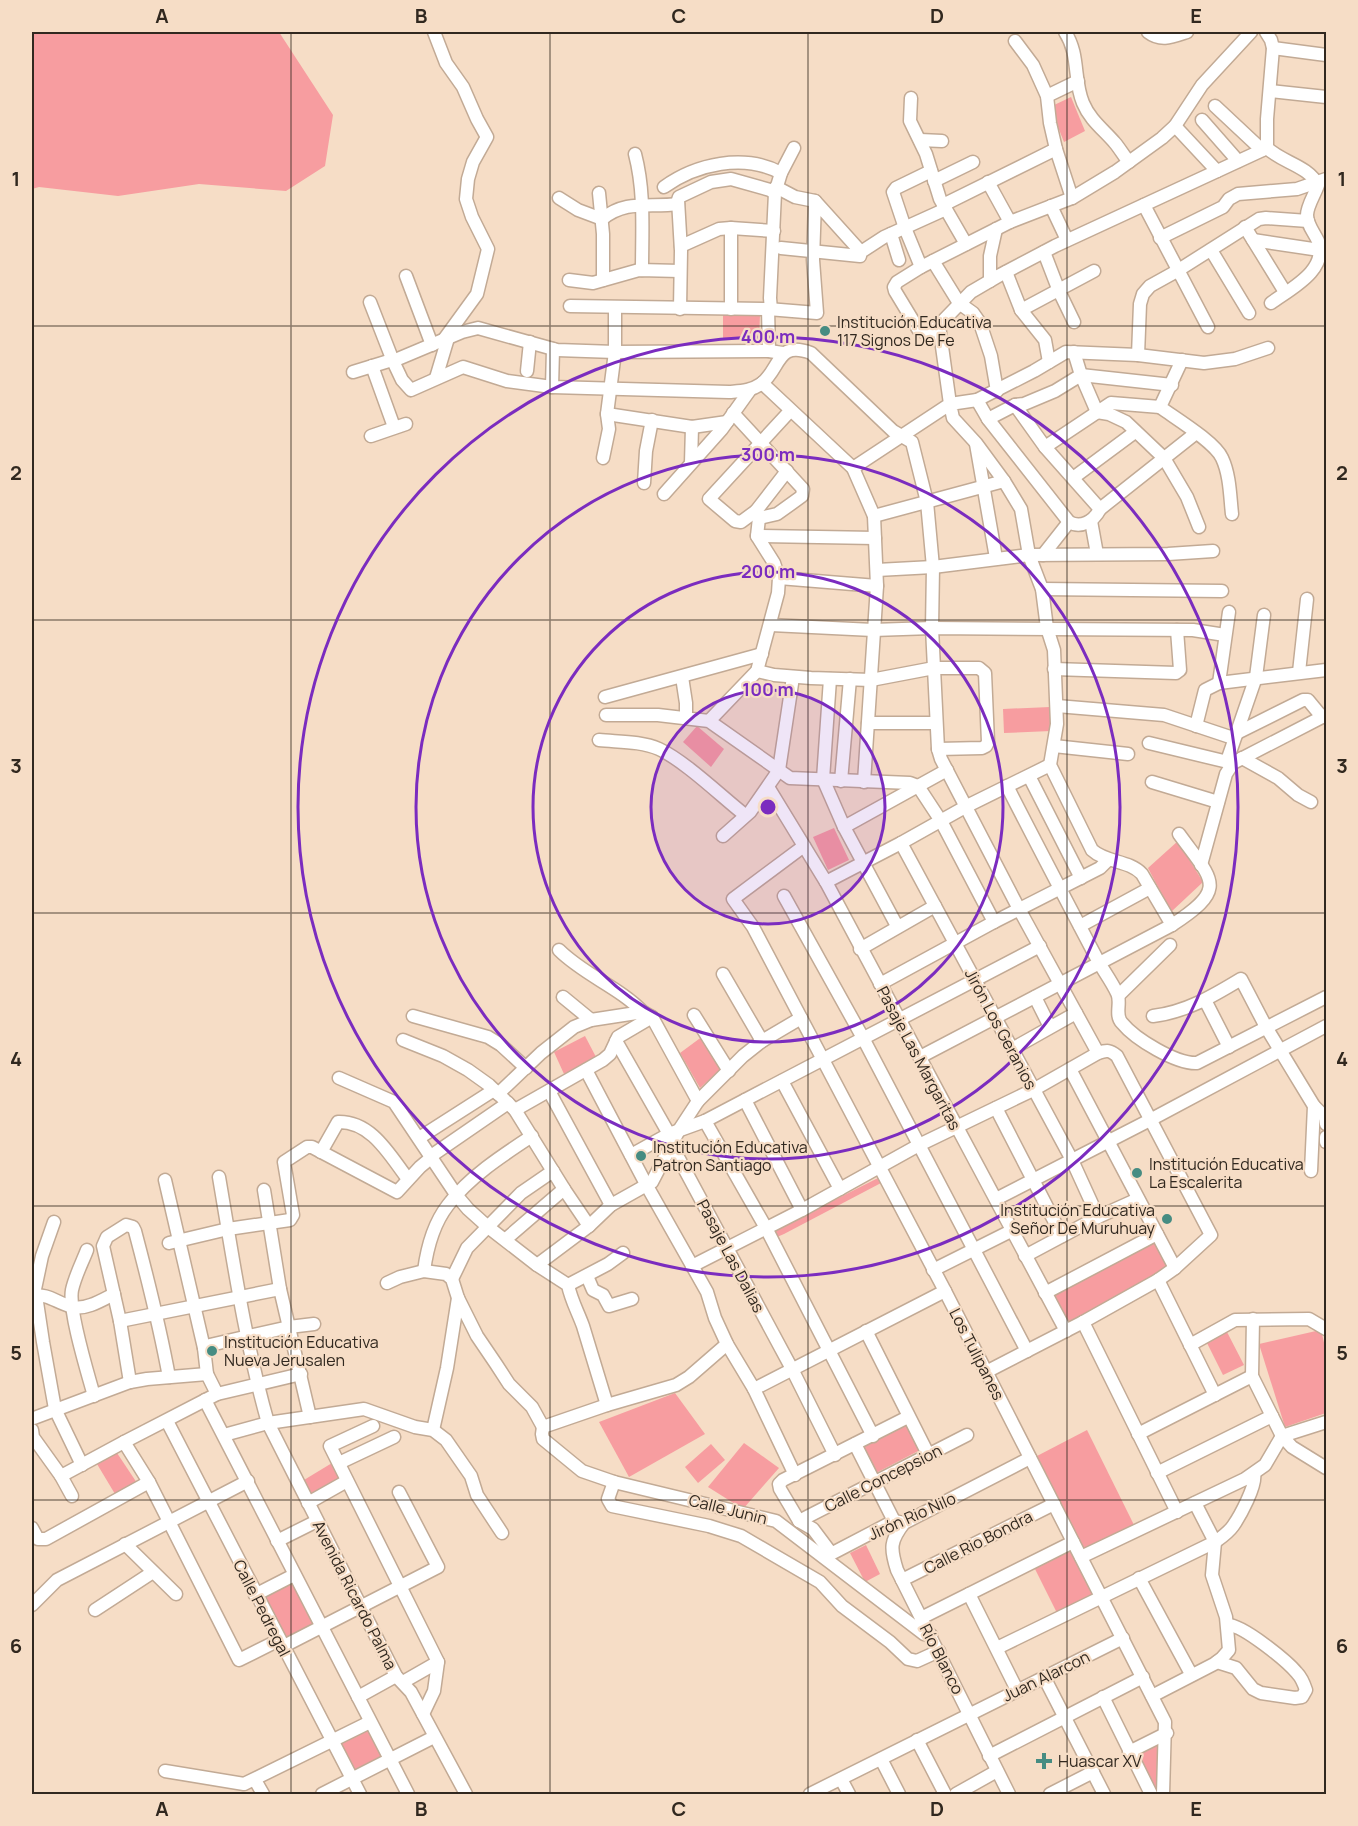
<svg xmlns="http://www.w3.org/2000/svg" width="1358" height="1826" viewBox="0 0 1358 1826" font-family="Manrope,sans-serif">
<rect width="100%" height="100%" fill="#f6ddc6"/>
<g fill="#f79da0">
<polygon points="32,32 279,32 333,115 325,166 286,191 199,184 118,196 39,187 32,189"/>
<polygon points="1071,97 1085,131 1064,142 1050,107"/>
<polygon points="723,314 760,315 759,339 723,338"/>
<polygon points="1050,707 1051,731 1004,733 1003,709"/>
<polygon points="697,726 724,749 711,767 683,742"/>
<polygon points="834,828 849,860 828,870 813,837"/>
<polygon points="1178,841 1203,882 1171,912 1148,868"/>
<polygon points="585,1036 596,1057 564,1074 554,1052"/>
<polygon points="703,1036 722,1068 700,1088 680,1053"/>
<polygon points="878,1178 881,1183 784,1234 777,1237 773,1231"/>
<polygon points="1157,1237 1172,1264 1143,1284 1067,1326 1049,1294"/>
<polygon points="1316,1331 1322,1334 1326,1351 1326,1413 1285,1427 1259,1344"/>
<polygon points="1227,1332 1244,1365 1223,1375 1207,1343"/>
<polygon points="675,1393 705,1434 629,1477 599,1422"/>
<polygon points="908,1423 922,1449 876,1473 862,1446"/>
<polygon points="1087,1430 1135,1527 1085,1553 1037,1456"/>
<polygon points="744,1443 779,1468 743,1509 708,1487"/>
<polygon points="711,1444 725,1460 698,1483 685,1467"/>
<polygon points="117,1453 137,1483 115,1494 97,1464"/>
<polygon points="332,1463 342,1480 312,1497 304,1480"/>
<polygon points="866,1545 880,1574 865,1582 850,1553"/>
<polygon points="1070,1545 1095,1596 1058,1615 1033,1565"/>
<polygon points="293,1578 317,1626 283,1644 257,1596"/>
<polygon points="367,1725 387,1756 353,1776 337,1742"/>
<polygon points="1163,1737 1161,1794 1155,1794 1133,1752"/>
</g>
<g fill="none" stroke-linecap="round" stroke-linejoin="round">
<defs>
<g id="minor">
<polyline points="434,32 446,63 463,87 477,119 487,137 473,162 468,179 466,199 472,217 488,249 477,294 445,338"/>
<path d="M 1065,32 C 1080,55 1073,79 1083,103 C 1090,120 1104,130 1115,143 C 1120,149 1124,156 1129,162"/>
<path d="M 1148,32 C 1161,42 1172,37 1187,32"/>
<path d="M 1266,32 L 1271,40 L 1273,48 L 1267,119 L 1267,148 C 1283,163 1307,165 1318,185 C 1315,194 1307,206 1307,215 C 1307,225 1314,232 1318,241 C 1329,270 1290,289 1271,303"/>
<polyline points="1015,41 1033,65 1047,96 1050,123 1056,149 1072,198"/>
<polyline points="1273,48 1326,55"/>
<polyline points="1270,91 1326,97"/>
<polyline points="1047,96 1078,81"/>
<polyline points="911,98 910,121 926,154 940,199 966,244"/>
<polyline points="1215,106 1262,150"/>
<polyline points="1202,120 1238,161"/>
<polyline points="1175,126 1217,171"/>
<polyline points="920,140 942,141"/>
<path d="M 635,154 C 645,192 642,231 642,270"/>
<polyline points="934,181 973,162"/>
<polyline points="988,182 1010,222"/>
<path d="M 664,187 C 696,164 744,153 781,173"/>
<polyline points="776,187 795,197 815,201"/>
<polyline points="599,193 603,234 603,280"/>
<path d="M 559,198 L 578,210 L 602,219 C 627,199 649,208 678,204"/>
<polyline points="943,205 1056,149"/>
<polyline points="1144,205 1208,327"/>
<polyline points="1051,206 1067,240"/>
<polyline points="1245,227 1285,292"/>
<polyline points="891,234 899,260"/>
<polyline points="1160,238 1223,207 1229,199 1238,194 1297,189 1326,179"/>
<polyline points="1253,240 1326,251"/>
<polyline points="681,246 719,229 731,228 774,231"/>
<polyline points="781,248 860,256 861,252 884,237 946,209"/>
<polyline points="1211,250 1249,313"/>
<polyline points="1044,252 1059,291 1074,322"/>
<polyline points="933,261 959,303 973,313 980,323 991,356 997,391"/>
<polyline points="921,267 905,228 893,192 896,188 931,171"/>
<polyline points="1006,272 1021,310 1045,340 1049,362"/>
<polyline points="406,276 432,345"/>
<polyline points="569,280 593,283 639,270 680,271"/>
<polyline points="990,281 990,256 996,229"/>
<polyline points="370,302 393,361"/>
<polyline points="570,306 768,309 817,313 813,260 815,201 861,252"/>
<polyline points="680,309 681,251 678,200 679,197 711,182 731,179 770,190 775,193 781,173 794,148"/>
<polyline points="731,309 731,228"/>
<polyline points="768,309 769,351"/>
<polyline points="771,310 770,298 775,193"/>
<polyline points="1021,310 1094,271"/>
<polyline points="939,325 928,334 918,329 895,291 894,287 897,282 921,267 1010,222 1072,198 1115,172 1162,138 1175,126 1202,85 1251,32"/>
<polyline points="1074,352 1081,375 1097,412 1109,414 1126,422 1164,458 1187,497 1199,527"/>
<path d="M 783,353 L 769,351 L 615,352 L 557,350 L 478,328 L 462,332 L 393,361 L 402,380 L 411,390 L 463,367 L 507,381 L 552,387 L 729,392 C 740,391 751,391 761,384 C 781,369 776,340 811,353 L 893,431 L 912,442 L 927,502 L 933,567 L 932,628 L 938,749 L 941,759 L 1019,909 L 1098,1053"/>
<polyline points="1138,355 1140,304 1143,294 1150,286 1177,271 1259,219 1266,218 1308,221"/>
<path d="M 1182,360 L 1160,407 C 1175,418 1215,442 1222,458 C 1230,475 1230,496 1232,514"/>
<polyline points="372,366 394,427"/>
<polyline points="527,371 530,342"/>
<polyline points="353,372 392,360"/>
<polyline points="436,378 448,338"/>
<polyline points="762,383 853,468 874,516 877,586 864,782"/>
<polyline points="552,387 553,349"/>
<path d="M 977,400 L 988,419 L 1069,522 C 1081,529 1094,521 1100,509 L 1045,447 L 1015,405"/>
<polyline points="733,413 803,489 802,496 777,514 759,518"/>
<polyline points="607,414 692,427 727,422"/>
<polyline points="988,419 1015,405 1024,404 1055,391 1081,375 1172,385"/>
<polyline points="371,436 406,424"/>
<polyline points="976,444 996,558"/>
<polyline points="1045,447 1111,403 1160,407"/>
<polyline points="603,458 609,429 607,414 615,352 615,308"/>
<polyline points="691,463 692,427"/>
<polyline points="853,468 950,404 939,325 971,292 1000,275 1055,246 1267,148"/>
<polyline points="787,471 756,511 741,522 735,521 709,499 790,411"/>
<polyline points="1073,478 1135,432"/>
<polyline points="644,483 646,451 652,420"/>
<polyline points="664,494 722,429 750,390"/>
<polyline points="1100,509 1196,433"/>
<polyline points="874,516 1004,481"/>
<polyline points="1091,521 1097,554"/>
<polyline points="757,536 875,538"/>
<polyline points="1043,555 1069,522"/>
<polyline points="877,570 933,567 1029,555 1168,554 1213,551"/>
<polyline points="779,578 877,586"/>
<polyline points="1042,589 1222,591"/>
<polyline points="771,625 873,630 932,628 1193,630 1225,635"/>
<polyline points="1054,669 1176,673 1180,670 1177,630"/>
<polyline points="757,671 774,675 811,678 871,680 934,668 979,668 985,673 988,742 986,746 982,748 938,749"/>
<polyline points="1299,672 1307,599"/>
<polyline points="682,677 686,703 686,718"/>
<polyline points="830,679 823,779 844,827 897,926"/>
<polyline points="1219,683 1229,612"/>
<polyline points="605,697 762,654"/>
<polyline points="1057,706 1164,715 1233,738"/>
<polyline points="606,715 658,715 709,721 790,778 910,783 918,786 941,821 994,922"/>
<polyline points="709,721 757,671 778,593 779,578 774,563 757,536 759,518 756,511"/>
<polyline points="868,723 936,723"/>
<polyline points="1196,726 1205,690 1219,683 1326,670"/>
<polyline points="1235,734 1303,700 1308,700 1322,717"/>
<path d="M 599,740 C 618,742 641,741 659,749 C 685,761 722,797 745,815"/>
<polyline points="1149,743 1232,763"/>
<polyline points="1054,746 1128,754"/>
<polyline points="1242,758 1278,778 1298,795 1311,802"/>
<polyline points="1227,761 1256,677 1264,615"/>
<polyline points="1029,776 1081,878"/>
<polyline points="841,781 850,679"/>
<polyline points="1152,782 1218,802"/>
<path d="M 1007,786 C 1036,843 1066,900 1096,957 C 1102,969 1111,980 1117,993 C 1122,1002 1114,1015 1122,1023 C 1135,1039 1176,1064 1197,1063 L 1326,997"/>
<polyline points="768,787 826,882 1066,1331"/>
<polyline points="844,827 947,770"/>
<polyline points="723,836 750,812 779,770 793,677"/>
<polyline points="901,843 1072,1160 1098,1217"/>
<polyline points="804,846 733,899 753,927 945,1291 1165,1722 1163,1794"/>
<polyline points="1201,865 1226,774 1233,763 1326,715"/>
<polyline points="826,882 901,843 967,806 1050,765"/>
<polyline points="784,896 863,1038 1027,1351"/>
<path d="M 1172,925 L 1142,874 C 1129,860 1106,863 1092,850 L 1050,765 L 1057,724 L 1054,650 L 1047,628 L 1042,589 L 1029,555 L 1021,509 L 1004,481 L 976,443 L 953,418 L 950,404 L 977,400 L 1034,371 L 1066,352 L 1138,355 L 1204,363 L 1235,359 L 1268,348"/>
<polyline points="1080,926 1150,888"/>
<polyline points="860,949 935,906"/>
<path d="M 559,950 C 584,975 619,987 643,1012"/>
<polyline points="723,974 762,1041"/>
<polyline points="880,984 994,922 1100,868 1108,860"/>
<polyline points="1119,995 1170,945"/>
<polyline points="563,997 591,1020"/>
<polyline points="1035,997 1050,1027"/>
<polyline points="1205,1000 1229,1047"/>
<polyline points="694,1015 729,1071"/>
<polyline points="413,1016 488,1037 501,1045 526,1068"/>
<path d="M 1153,1016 C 1186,1012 1213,996 1241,979 L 1266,1027 L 1314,1106 L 1311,1171"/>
<polyline points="403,1040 443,1056 468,1070 489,1085 515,1110 564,1189 589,1226"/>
<polyline points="616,1041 669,1134"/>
<polyline points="1012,1049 1076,1013"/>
<path d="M 920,1057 L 1172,925 C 1229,888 1213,881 1179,834"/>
<polyline points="1070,1069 1175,1268"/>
<polyline points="586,1070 647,1186 707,1292 715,1318 727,1344 754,1389 795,1475"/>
<path d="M 339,1078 L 394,1102 L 457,1196 L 468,1209 L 488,1227 L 537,1265 L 568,1285 C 571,1300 578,1312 583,1326 C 591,1352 599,1378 607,1405"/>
<polyline points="782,1081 840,1189"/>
<polyline points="549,1091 611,1205"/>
<polyline points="498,1094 541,1053 574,1027 591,1020 643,1012 652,1017 698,1101"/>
<polyline points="745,1100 802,1210"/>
<polyline points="1314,1106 1325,1117 1326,1124"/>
<polyline points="996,1108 1062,1236"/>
<polyline points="515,1110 603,1060 610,1054 618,1037 652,1017"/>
<polyline points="705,1121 766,1228 873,1436"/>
<polyline points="1326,1137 1326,1142"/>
<polyline points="419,1138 494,1090"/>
<polyline points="671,1144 792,1369 835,1455"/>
<path d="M 321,1152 L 338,1122 C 372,1121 390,1156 408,1179"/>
<polyline points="631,1155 669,1134 705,1121 745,1100 1040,946"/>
<polyline points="431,1156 508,1103"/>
<path d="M 219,1177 C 233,1259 245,1342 268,1423 L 396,1676 L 411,1692 L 466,1794"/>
<polyline points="165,1180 204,1348"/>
<polyline points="264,1190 280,1289 310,1417"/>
<polyline points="996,1199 1150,1120 1326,1026"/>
<polyline points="54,1222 42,1256 35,1289 43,1342 55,1409 82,1465"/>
<polyline points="506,1239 564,1189"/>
<polyline points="169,1243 228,1229 290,1220 293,1215 284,1162 307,1147 312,1147 397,1192 420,1167 432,1157"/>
<path d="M 87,1250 C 82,1263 75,1276 72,1290 C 68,1310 88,1374 94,1396"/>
<polyline points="1025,1256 1098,1217 1138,1199"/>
<polyline points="537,1265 589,1226 611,1205 652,1182 679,1130 698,1101 743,1056 762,1041 801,1018"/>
<path d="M 692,1266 L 802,1210 L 919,1145 L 1033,1090 L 1098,1053 C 1107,1050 1110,1050 1117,1056 L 1211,1235 L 1175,1268 L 1158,1280 L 1083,1322 L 986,1372"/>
<polyline points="933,1270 1013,1230"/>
<path d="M 424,1271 C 427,1248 434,1223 448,1205 C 469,1177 503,1155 532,1136"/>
<polyline points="587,1276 593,1290 603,1295 609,1306 632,1299"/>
<polyline points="452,1279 467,1248 521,1193 553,1171"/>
<polyline points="1158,1280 1215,1395"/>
<polyline points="387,1283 400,1277 424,1271 446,1274 452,1279 458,1298 447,1368 433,1430"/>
<polyline points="568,1285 608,1264 623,1253"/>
<polyline points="1045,1293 1157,1234"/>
<path d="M 32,1296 C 49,1293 56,1303 73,1307 C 86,1310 102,1300 114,1294"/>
<polyline points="458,1298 477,1336 496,1364 509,1384 532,1407 543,1427"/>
<polyline points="1253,1319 1252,1376 1282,1436 1292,1447 1326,1468"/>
<polyline points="120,1321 280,1289"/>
<polyline points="1083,1322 1177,1512"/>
<polyline points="866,1331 928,1454"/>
<polyline points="727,1344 689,1377 676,1385 607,1405 543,1427 542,1434 543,1439 582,1471 614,1482 776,1521 924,1634 931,1635"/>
<polyline points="1190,1345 1235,1320 1309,1319 1326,1329"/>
<path d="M 130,1382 L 120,1321 L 103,1246 L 107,1237 L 126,1225 L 133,1227 L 135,1231 C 148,1280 160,1328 169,1377"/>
<polyline points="754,1389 945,1291"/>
<polyline points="217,1394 207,1374 204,1348 210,1345 289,1327 314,1324"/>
<polyline points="205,1400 408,1794"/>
<polyline points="34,1418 130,1382 147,1379 207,1374"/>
<polyline points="167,1421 360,1794"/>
<polyline points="373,1426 330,1446 438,1662 434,1691 423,1714"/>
<polyline points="32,1430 33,1437 61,1476 124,1442 217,1394 301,1374"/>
<polyline points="1138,1434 1252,1376"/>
<polyline points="224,1435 268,1423 364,1409 415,1427 433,1430 446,1440 471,1476 477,1495 502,1533"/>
<polyline points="124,1442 149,1482 239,1660 279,1640"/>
<polyline points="855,1444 894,1521"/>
<polyline points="339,1463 394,1437"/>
<polyline points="1157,1473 1272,1416"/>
<polyline points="61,1476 72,1496"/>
<polyline points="614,1482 608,1499 612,1506 709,1526 741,1536 820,1582 842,1606 890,1642 908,1659 917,1661 939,1651"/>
<polyline points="308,1503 347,1481"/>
<polyline points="799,1521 967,1435"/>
<polyline points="32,1528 38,1539 46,1539 149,1482"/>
<polyline points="277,1541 317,1521"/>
<polyline points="125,1544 176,1594"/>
<polyline points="831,1553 813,1529 799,1521 780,1489 779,1484 783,1480 908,1417"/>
<polyline points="827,1556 894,1521 904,1523"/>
<polyline points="1081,1557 1245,1479 1265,1465 1282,1436 1326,1422"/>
<polyline points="1139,1578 1191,1674"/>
<polyline points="902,1580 1054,1504"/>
<polyline points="969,1594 1017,1690"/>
<polyline points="255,1595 294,1575"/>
<polyline points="32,1605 57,1580 248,1481"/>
<polyline points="95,1610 153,1572"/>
<polyline points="921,1618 1073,1542"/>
<polyline points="282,1647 438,1567 399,1492"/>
<path d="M 997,1648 L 1215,1542 C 1222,1537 1228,1533 1233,1526 C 1240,1516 1257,1485 1254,1474"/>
<path d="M 1217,1662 L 1236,1668 L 1253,1689 L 1261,1693 L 1295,1698 L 1302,1697 L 1306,1690 C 1304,1684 1302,1678 1297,1673 C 1287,1661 1243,1625 1228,1625"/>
<polyline points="1044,1677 1104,1794"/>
<polyline points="403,1682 438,1662"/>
<polyline points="1152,1696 1214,1664 1222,1658 1229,1650 1226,1617 1212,1575 1215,1542 1195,1503"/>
<polyline points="358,1697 396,1676"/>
<polyline points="1103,1697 1151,1794"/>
<polyline points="917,1740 945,1794"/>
<polyline points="1129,1752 1167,1733"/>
<polyline points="989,1756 1143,1677"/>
<polyline points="881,1759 899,1794"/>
<polyline points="165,1771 244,1784 370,1722"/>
<polyline points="841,1779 849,1794"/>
<polyline points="255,1780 263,1794"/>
<polyline points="322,1794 434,1737"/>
<polyline points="810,1794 1123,1638"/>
<polyline points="956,1794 997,1771"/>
<path d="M 1009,1794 L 897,1570 C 890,1548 890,1541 904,1523 L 1030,1458"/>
<polyline points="1050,1794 1093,1772"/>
</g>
</defs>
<use href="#minor" stroke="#c2aa95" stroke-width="15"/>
<use href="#minor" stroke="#fff" stroke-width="12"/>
</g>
<path fill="none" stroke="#31281f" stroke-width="1.5" stroke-opacity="0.55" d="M 291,32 L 291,1794M 550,32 L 550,1794M 808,32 L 808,1794M 1067,32 L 1067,1794M 32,326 L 1326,326M 32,620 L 1326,620M 32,913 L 1326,913M 32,1206 L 1326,1206M 32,1500 L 1326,1500"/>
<circle cx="768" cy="807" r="117" fill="#7b2cbf" fill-opacity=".12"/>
<g fill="none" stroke="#7b2cbf" stroke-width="3">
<circle cx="768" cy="807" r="117"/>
<circle cx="768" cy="807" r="235"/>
<circle cx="768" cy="807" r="352"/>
<circle cx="768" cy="807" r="470"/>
</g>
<g fill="#468c82" stroke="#f6ddc6" stroke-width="2">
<circle cx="825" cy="331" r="6"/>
<circle cx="641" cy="1156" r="6"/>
<circle cx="1137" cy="1173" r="6"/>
<circle cx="1167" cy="1219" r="6"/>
<circle cx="212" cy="1351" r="6"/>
<path d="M1041 1752h6v6h6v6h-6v6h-6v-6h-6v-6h6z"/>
</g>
<g text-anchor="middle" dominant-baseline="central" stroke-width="4.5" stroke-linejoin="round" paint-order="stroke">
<g font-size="16" fill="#31281f" stroke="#f6ddc6" text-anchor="start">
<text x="837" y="322">Institución Educativa<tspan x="837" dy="18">117 Signos De Fe</tspan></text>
<text x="653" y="1147">Institución Educativa<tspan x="653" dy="18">Patron Santiago</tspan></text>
<text x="1149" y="1164">Institución Educativa<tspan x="1149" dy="18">La Escalerita</tspan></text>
<text x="1155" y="1210" text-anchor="end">Institución Educativa<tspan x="1155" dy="18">Señor De Muruhuay</tspan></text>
<text x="224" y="1342">Institución Educativa<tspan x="224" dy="18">Nueva Jerusalen</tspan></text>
<text x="1058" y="1761">Huascar XV</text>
</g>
<g font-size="16" fill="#31281f" stroke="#f6ddc6">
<text transform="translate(1001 1029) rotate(62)">Jirón Los Geranios</text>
<text transform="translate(919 1058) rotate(62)">Pasaje Las Margaritas</text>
<text transform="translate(731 1256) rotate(62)">Pasaje Las Dalias</text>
<text transform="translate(977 1354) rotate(63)">Los Tulipanes</text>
<text transform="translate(883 1478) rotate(-27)">Calle Concepsion</text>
<text transform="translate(728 1509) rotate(14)">Calle Junin</text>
<text transform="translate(912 1516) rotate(-24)">Jirón Rio Nilo</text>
<text transform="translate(978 1542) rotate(-27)">Calle Rio Bondra</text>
<text transform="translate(355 1595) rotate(63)">Avenida Ricardo Palma</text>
<text transform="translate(262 1608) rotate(63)">Calle Pedregal</text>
<text transform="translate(942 1659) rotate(63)">Río Blanco</text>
<text transform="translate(1046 1676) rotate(-26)">Juan Alarcon</text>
</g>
</g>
<circle cx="768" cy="807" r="9" fill="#7b2cbf" stroke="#f6ddc6" stroke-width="3"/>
<g font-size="18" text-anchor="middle" font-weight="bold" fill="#7b2cbf" stroke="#f6ddc6" stroke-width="4.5" stroke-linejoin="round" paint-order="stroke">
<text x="768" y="343">400 m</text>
<text x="768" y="461">300 m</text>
<text x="768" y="578">200 m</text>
<text x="768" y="696">100 m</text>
</g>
<rect width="1358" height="1826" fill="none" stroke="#f6ddc6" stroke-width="66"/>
<rect x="33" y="33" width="1292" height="1760" fill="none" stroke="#31281f" stroke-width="2"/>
<g font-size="20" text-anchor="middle" font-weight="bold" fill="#31281f">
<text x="162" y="23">A</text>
<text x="421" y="23">B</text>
<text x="679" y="23">C</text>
<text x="937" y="23">D</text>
<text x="1196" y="23">E</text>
<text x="16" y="186">1</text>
<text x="1342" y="186">1</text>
<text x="16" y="480">2</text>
<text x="1342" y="480">2</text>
<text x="16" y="773">3</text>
<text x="1342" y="773">3</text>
<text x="16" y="1066">4</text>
<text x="1342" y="1066">4</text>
<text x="16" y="1360">5</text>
<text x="1342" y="1360">5</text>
<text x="16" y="1653">6</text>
<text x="1342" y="1653">6</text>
<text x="162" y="1816">A</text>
<text x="421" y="1816">B</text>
<text x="679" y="1816">C</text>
<text x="937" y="1816">D</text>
<text x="1196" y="1816">E</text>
</g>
</svg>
